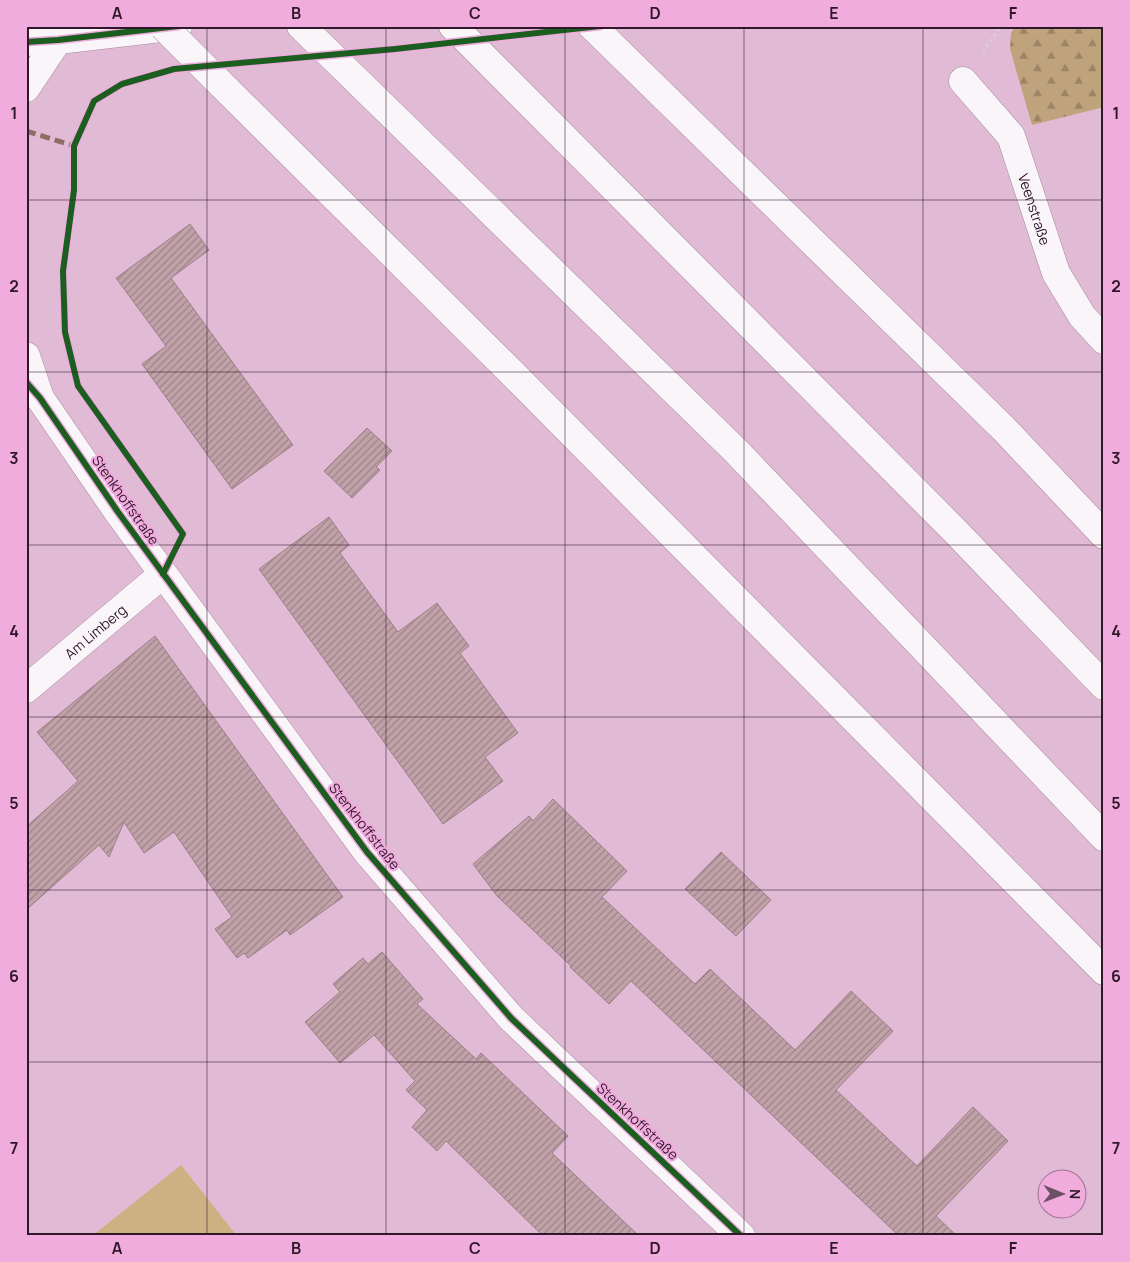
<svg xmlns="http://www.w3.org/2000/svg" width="1130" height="1262" viewBox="0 0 1130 1262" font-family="Manrope,sans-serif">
<defs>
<pattern id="forest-firs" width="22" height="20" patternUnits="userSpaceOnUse" patternTransform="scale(1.25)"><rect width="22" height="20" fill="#bfa37c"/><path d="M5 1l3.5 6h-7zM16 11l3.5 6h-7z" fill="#9c8466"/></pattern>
<pattern id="building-hatch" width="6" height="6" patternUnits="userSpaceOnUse" patternTransform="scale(1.25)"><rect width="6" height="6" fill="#c1a2a9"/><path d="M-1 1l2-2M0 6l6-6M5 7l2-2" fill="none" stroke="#9d838a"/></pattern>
</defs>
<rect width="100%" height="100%" fill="#e1bbd6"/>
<polygon fill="#ceb183" points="181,1165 237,1236 92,1236"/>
<polygon fill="url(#forest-firs)" points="1016,26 1104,26 1104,107 1032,125 1010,49 1011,33"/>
<g fill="url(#building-hatch)" stroke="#9d7e87">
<polygon points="190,224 209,250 171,278 293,445 232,489 142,364 166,346 116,278"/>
<polygon points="367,428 392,451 376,467 380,470 352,498 324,471"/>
<polygon points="329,517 349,545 340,553 398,632 437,603 469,646 460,653 518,733 485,757 503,781 443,824 259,569"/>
<polygon points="155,636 343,897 290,935 287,930 248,958 244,953 237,958 215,929 232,917 174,832 144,853 124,822 109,857 99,845 26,910 26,827 78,781 37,732"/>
<polygon points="553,799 627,871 602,897 695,984 710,969 795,1050 851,991 893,1031 836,1090 917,1166 973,1107 1008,1141 936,1216 957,1236 899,1236 631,981 609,1004 570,967 571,966 497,896 473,864 529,816 533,821"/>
<polygon points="721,852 771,900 736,936 685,889"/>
<polygon points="382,952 423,999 417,1004 476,1059 481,1053 568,1136 552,1153 639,1236 543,1236 446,1141 437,1151 412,1127 427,1110 406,1090 415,1081 374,1035 340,1063 305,1022 340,992 333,984 363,958 368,964"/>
</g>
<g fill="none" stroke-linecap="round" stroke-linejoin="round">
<defs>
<g id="minor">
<path id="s1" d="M 963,81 L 1011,136 L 1056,273 L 1082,316 L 1104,340"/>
<polyline points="26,88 58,40"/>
<polyline points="26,356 40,398"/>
<polyline points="26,382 40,398 118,512 367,852 511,1018 741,1236"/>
<path id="s2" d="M 26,689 L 163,574"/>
</g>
<polyline id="major" points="26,42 58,40 178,26"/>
<g id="highway">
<polyline points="301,26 736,451 1104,837"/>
<polyline points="453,26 956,532 1104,686"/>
<polyline points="592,26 1004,429 1104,535"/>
<polyline points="215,78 512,373 1104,971"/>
</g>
</defs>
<use href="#minor" stroke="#a5889d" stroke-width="29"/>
<use href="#major" stroke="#a5889d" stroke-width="29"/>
<use href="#highway" stroke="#a5889d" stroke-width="29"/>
<polyline stroke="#dacfd7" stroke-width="3" stroke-dasharray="2.5 4" stroke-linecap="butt" points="983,52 1001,26"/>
<use href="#minor" stroke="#faf5f9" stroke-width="28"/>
<use href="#major" stroke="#faf5f9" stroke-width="28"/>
<use href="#highway" stroke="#faf5f9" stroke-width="28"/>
<defs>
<polyline id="highway-bridge" points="163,26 215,78"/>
</defs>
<use href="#highway-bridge" stroke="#a5889d" stroke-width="29" stroke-linecap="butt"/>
<use href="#highway-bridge" stroke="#faf5f9" stroke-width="28"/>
<polyline stroke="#8d6e63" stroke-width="5" stroke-dasharray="10 5" stroke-linecap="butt" points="26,131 74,146"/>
<defs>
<g id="cycleway">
<polyline points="26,42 58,40 178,26"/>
<polyline points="26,382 40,398 118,512 367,852 511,1018 741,1236"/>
<polyline points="163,574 183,534 78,386 65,332 63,271 74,190 74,146 94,101 122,84 174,69 395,49 600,26"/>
</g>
</defs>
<use href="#cycleway" stroke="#f0acdd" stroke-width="9"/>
<use href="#cycleway" stroke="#1b5e20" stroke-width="6"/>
</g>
<path fill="none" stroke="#30172a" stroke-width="1" stroke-opacity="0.55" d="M 207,26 L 207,1236M 386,26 L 386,1236M 565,26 L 565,1236M 744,26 L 744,1236M 923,26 L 923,1236M 26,200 L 1104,200M 26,372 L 1104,372M 26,545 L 1104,545M 26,717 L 1104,717M 26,890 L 1104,890M 26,1062 L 1104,1062"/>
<g text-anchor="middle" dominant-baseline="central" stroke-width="4.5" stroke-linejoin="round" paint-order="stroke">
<g font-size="14" fill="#30172a" stroke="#f0acdd">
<text stroke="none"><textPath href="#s1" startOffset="150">Veenstraße</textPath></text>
<text transform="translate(126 500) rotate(55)">Stenkhoffstraße</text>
<text stroke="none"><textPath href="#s2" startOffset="90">Am Limberg</textPath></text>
<text transform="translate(365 826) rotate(52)">Stenkhoffstraße</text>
<text transform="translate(638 1121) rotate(43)">Stenkhoffstraße</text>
</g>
</g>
<rect width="1130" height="1262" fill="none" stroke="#f0acdd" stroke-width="55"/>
<g transform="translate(1062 1194) rotate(91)"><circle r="24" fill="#f0acdd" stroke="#a37095"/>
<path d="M0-4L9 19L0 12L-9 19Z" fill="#6e5066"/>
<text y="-8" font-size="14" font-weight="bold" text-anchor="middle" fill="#30172a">N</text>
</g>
<rect x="28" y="28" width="1074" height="1206" fill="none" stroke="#30172a" stroke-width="2"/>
<g font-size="16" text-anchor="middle" font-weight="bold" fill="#30172a">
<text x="117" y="19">A</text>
<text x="296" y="19">B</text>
<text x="475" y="19">C</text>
<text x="655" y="19">D</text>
<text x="834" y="19">E</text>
<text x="1013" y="19">F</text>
<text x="14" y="119">1</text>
<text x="1116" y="119">1</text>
<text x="14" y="292">2</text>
<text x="1116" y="292">2</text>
<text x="14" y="464">3</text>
<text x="1116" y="464">3</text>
<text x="14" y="637">4</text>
<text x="1116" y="637">4</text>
<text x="14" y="809">5</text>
<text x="1116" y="809">5</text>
<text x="14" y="982">6</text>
<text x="1116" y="982">6</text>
<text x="14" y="1154">7</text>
<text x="1116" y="1154">7</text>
<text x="117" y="1254">A</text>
<text x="296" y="1254">B</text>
<text x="475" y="1254">C</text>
<text x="655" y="1254">D</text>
<text x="834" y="1254">E</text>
<text x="1013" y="1254">F</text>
</g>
</svg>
